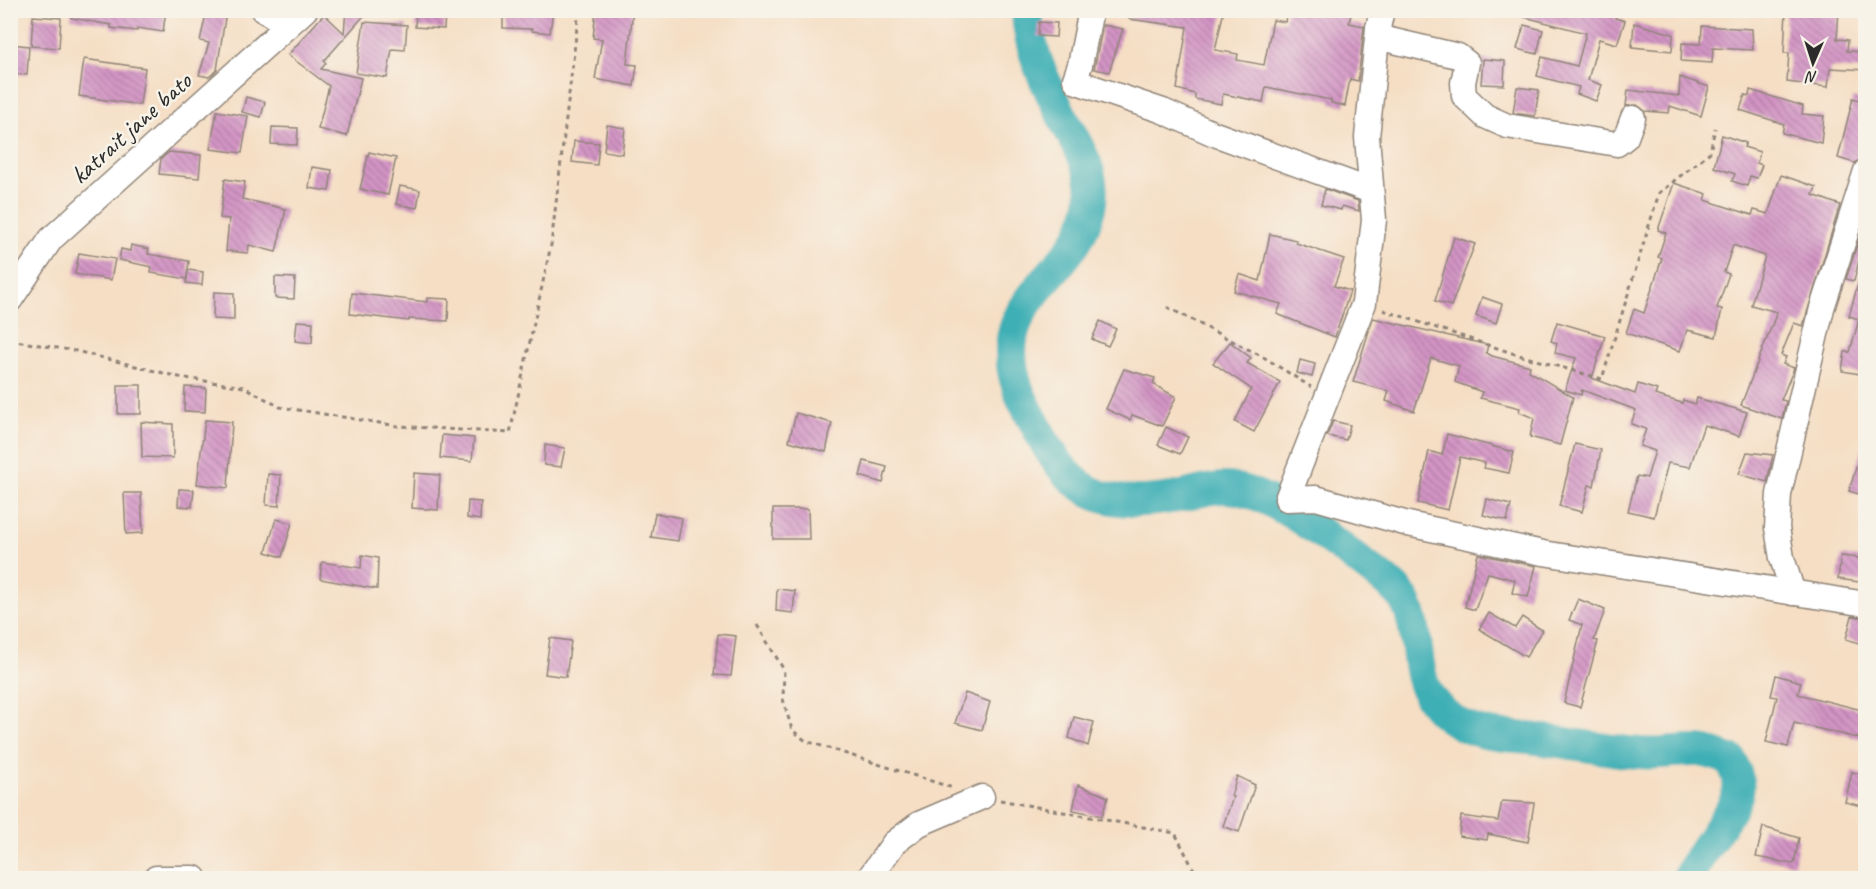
<svg xmlns="http://www.w3.org/2000/svg" width="1876" height="889" viewBox="0 0 1876 889" font-family="Caveat,sans-serif">
<defs>
<pattern id="building-back-hatch" width="6" height="6" patternUnits="userSpaceOnUse" patternTransform="scale(1.5)"><rect width="6" height="6" fill="#d394c5"/><path d="M-1 5l2 2M0 0l6 6M5-1l2 2" fill="none" stroke="#ab79a0"/></pattern>
</defs>
<rect width="100%" height="100%" fill="#f7f3e8"/>
<filter id="ink" filterUnits="userSpaceOnUse"><feTurbulence type="fractalNoise" baseFrequency=".0167" numOctaves="2"/><feDisplacementMap in="SourceGraphic" scale="12" xChannelSelector="R" yChannelSelector="G"/><feConvolveMatrix kernelMatrix="1 2 1 2 8 2 1 2 1" color-interpolation-filters="sRGB"/></filter>
<filter id="wash" filterUnits="userSpaceOnUse"><feTurbulence type="fractalNoise" baseFrequency=".008" numOctaves="4" result="noise"/><feDisplacementMap in="SourceGraphic" scale="24" xChannelSelector="R" yChannelSelector="G"/><feGaussianBlur stdDeviation="1.35" result="paint"/><feColorMatrix in="noise" values="0 0 0 0 0 0 0 0 0 0 0 0 0 0 0 0 0 1.4 0 .05"/><feComposite in="paint" operator="in"/></filter>
<g filter="url(#wash)">
<rect width="100%" height="100%" fill="#f5dec4"/>
<g fill="none" stroke-linecap="round" stroke-linejoin="round">
<path stroke="#3eafb5" stroke-width="32" d="M 1027,10 C 1028,49 1045,82 1062,116 C 1077,147 1098,171 1090,208 C 1073,281 986,298 1018,389 C 1022,401 1030,413 1035,424 C 1067,489 1098,510 1171,498 C 1194,495 1211,485 1236,489 C 1277,496 1342,548 1376,574 C 1386,581 1399,589 1405,601 C 1428,647 1402,695 1464,726 C 1483,736 1508,736 1528,738 C 1566,742 1603,750 1640,753 C 1660,755 1680,750 1699,751 C 1710,752 1721,757 1731,760 C 1736,771 1740,780 1738,792 C 1735,810 1697,855 1688,878"/>
</g>
<g id="blocks">
<g fill="url(#building-back-hatch)">
<polygon points="72,10 166,10 163,32 137,28 137,31 111,28 111,25 71,18"/>
<polygon points="346,10 369,10 324,61 326,63 321,69 361,78 347,136 318,129 329,86 288,55 324,14 344,33"/>
<polygon points="416,10 445,12 444,29 415,27"/>
<polygon points="503,10 553,10 550,33 532,31 532,29 503,28"/>
<polygon points="596,10 633,10 627,64 637,65 634,86 595,79 602,39 593,38"/>
<polygon points="1129,10 1224,10 1215,50 1238,54 1237,60 1264,65 1273,20 1285,22 1287,10 1352,10 1349,23 1364,26 1358,81 1350,79 1345,106 1331,103 1331,100 1266,87 1263,102 1223,94 1221,104 1195,99 1195,94 1177,89 1187,27 1129,19"/>
<polygon points="1518,10 1618,10 1615,18 1625,21 1617,44 1599,39 1588,80 1602,85 1596,101 1577,94 1579,87 1537,76 1542,57 1577,66 1586,33 1517,15"/>
<polygon points="1786,10 1839,10 1837,39 1848,40 1847,51 1866,52 1866,70 1830,68 1828,87 1787,82 1789,53 1784,53"/>
<polygon points="206,14 225,18 217,70 209,77 199,75 209,43 200,41"/>
<polygon points="33,16 61,18 59,48 31,46"/>
<polygon points="364,22 407,25 405,50 392,49 387,78 356,73"/>
<polygon points="1039,22 1057,23 1056,37 1038,36"/>
<polygon points="1634,23 1673,34 1672,51 1632,47"/>
<polygon points="1103,25 1123,29 1109,72 1094,69"/>
<polygon points="1524,25 1543,30 1537,54 1517,49"/>
<polygon points="1702,26 1752,29 1753,50 1713,48 1712,63 1681,61 1682,43 1701,44"/>
<polygon points="10,44 29,46 27,75 10,74"/>
<polygon points="84,59 145,68 140,105 79,96"/>
<polygon points="1483,59 1505,61 1504,85 1481,84"/>
<polygon points="1680,77 1709,87 1701,116 1670,106 1669,113 1645,111 1637,105 1626,106 1628,90 1679,96"/>
<polygon points="1517,87 1539,90 1535,116 1513,113"/>
<polygon points="1750,90 1803,106 1802,114 1824,116 1821,143 1782,133 1784,124 1740,110 1745,95 1749,96"/>
<polygon points="246,97 265,102 261,117 242,112"/>
<polygon points="1853,98 1866,102 1866,157 1854,163 1838,158"/>
<polygon points="217,111 248,116 242,153 210,149"/>
<polygon points="607,125 625,128 622,154 604,151"/>
<polygon points="272,127 298,128 297,145 271,144"/>
<polygon points="1722,135 1746,143 1744,147 1760,152 1757,163 1762,165 1757,178 1750,176 1747,186 1732,181 1735,174 1714,167"/>
<polygon points="574,141 599,143 597,165 572,162"/>
<polygon points="169,152 201,155 199,178 159,174 161,159"/>
<polygon points="369,152 396,158 388,195 360,189"/>
<polygon points="312,167 332,170 329,191 309,188"/>
<polygon points="1781,175 1816,187 1813,195 1840,205 1803,326 1794,323 1781,355 1786,357 1783,364 1794,368 1781,400 1786,401 1782,419 1741,405 1777,312 1751,305 1765,256 1733,245 1724,272 1729,274 1717,308 1722,309 1716,337 1687,330 1680,351 1626,333 1634,309 1644,313 1662,258 1658,257 1666,233 1658,230 1674,183 1707,194 1705,200 1752,215 1754,210 1768,214"/>
<polygon points="225,179 245,182 242,199 286,209 276,252 249,245 248,253 226,251 229,219 220,218"/>
<polygon points="400,186 420,190 417,208 396,204"/>
<polygon points="1325,189 1358,201 1359,211 1342,206 1341,210 1321,205"/>
<polygon points="1864,224 1866,258 1860,257 1854,281 1846,279"/>
<polygon points="1270,234 1296,240 1296,243 1344,259 1334,286 1350,291 1335,337 1277,314 1281,304 1234,291 1239,274 1260,281"/>
<polygon points="1454,237 1475,244 1451,306 1435,301"/>
<polygon points="131,245 149,249 148,254 189,261 187,279 151,273 152,267 119,260 121,249 130,251"/>
<polygon points="79,253 115,259 111,280 75,274"/>
<polygon points="188,270 203,272 202,285 186,283"/>
<polygon points="1861,273 1866,274 1866,375 1842,371 1845,352 1850,352 1859,319 1849,316"/>
<polygon points="275,277 295,278 294,299 275,298"/>
<polygon points="214,292 234,293 234,320 213,319"/>
<polygon points="352,293 427,302 427,298 449,299 448,321 409,319 409,321 350,314"/>
<polygon points="1482,297 1502,304 1496,323 1476,316"/>
<polygon points="1373,318 1488,345 1486,353 1492,356 1530,366 1529,371 1573,397 1560,445 1530,437 1534,418 1519,412 1520,408 1480,398 1482,392 1455,382 1459,366 1431,358 1414,411 1386,401 1389,391 1353,382"/>
<polygon points="297,321 313,322 312,343 295,341"/>
<polygon points="1100,321 1116,329 1108,346 1092,339"/>
<polygon points="1557,322 1605,336 1592,378 1635,394 1638,384 1657,390 1655,395 1682,403 1683,400 1695,404 1697,398 1747,412 1739,436 1704,425 1690,467 1668,463 1654,517 1628,511 1637,476 1647,478 1655,451 1640,446 1646,429 1631,424 1636,410 1582,390 1581,395 1565,390 1576,358 1555,353 1557,343 1551,341"/>
<polygon points="1230,342 1251,358 1247,363 1280,382 1254,432 1235,422 1251,389 1213,363"/>
<polygon points="1300,360 1315,364 1312,377 1297,373"/>
<polygon points="1124,369 1155,378 1153,384 1176,397 1162,426 1132,415 1130,420 1106,409"/>
<rect x="118" y="385" width="23" height="29"/>
<polygon points="185,387 206,388 205,412 184,411"/>
<polygon points="796,413 832,423 826,452 789,441"/>
<polygon points="205,420 232,422 228,488 197,484"/>
<polygon points="1333,421 1350,425 1346,440 1327,436"/>
<polygon points="141,422 173,424 173,458 142,457"/>
<polygon points="1166,427 1188,437 1180,454 1158,445"/>
<polygon points="1447,434 1514,452 1509,473 1484,468 1485,463 1460,457 1448,510 1418,503 1429,451 1442,455"/>
<polygon points="442,435 474,438 472,461 440,458"/>
<polygon points="1575,444 1601,450 1594,486 1589,485 1582,512 1559,506"/>
<polygon points="545,445 565,448 561,467 544,465"/>
<polygon points="1862,448 1866,449 1866,484 1862,495 1849,491"/>
<polygon points="1747,452 1773,455 1767,482 1739,474"/>
<polygon points="864,461 887,467 883,483 860,476"/>
<polygon points="414,473 440,475 438,510 412,508"/>
<polygon points="268,474 281,475 279,506 266,505"/>
<polygon points="179,489 194,490 192,507 178,506"/>
<polygon points="124,493 141,493 143,533 126,534"/>
<polygon points="1487,499 1511,505 1507,521 1483,515"/>
<polygon points="468,501 481,502 480,520 467,518"/>
<polygon points="773,509 808,509 809,539 773,539"/>
<polygon points="655,513 682,518 678,541 651,537"/>
<polygon points="276,519 292,523 282,557 266,552"/>
<polygon points="1478,554 1536,566 1528,597 1512,593 1515,580 1488,573 1475,610 1465,607"/>
<polygon points="362,555 378,558 377,589 320,579 322,562 361,568"/>
<polygon points="1841,556 1866,559 1866,583 1838,579"/>
<polygon points="777,589 795,591 793,613 776,611"/>
<polygon points="1578,599 1605,610 1594,640 1598,641 1580,707 1564,703 1582,625 1569,620"/>
<polygon points="1489,613 1515,628 1522,617 1542,630 1526,657 1479,629"/>
<polygon points="1852,616 1866,618 1862,644 1846,639"/>
<polygon points="718,634 736,636 731,676 714,675"/>
<polygon points="550,638 571,641 566,677 545,674"/>
<polygon points="1776,675 1801,682 1798,694 1866,711 1866,740 1794,723 1788,747 1766,742 1777,697 1771,696"/>
<polygon points="965,693 990,702 982,730 955,723"/>
<polygon points="1074,717 1094,722 1088,746 1069,738"/>
<polygon points="1852,772 1866,775 1866,807 1845,802"/>
<polygon points="1237,776 1255,785 1239,832 1223,826 1233,797 1231,796"/>
<polygon points="1078,785 1108,797 1102,816 1073,810"/>
<polygon points="1502,801 1534,803 1528,842 1488,834 1487,840 1459,836 1461,816 1498,821"/>
<polygon points="1763,827 1799,838 1794,864 1756,857"/>
</g>
</g>
</g>
<g filter="url(#ink)">
<use href="#blocks" fill-opacity="0" stroke="#908478" stroke-width="1.5"/>
<g fill="none" stroke-linecap="round" stroke-linejoin="round">
<defs>
<g id="minor">
<polyline points="263,10 288,24"/>
<polyline points="1091,10 1080,65 1075,79 1077,82 1163,111 1212,133 1371,191"/>
<polyline points="1382,10 1378,28 1367,137 1374,220 1364,303 1287,499 1316,498 1408,524 1543,553 1866,604"/>
<polyline points="1378,28 1381,38 1458,56 1467,63 1463,83 1464,96 1485,116 1507,126 1617,144 1626,137 1633,118"/>
<polyline points="10,300 51,239 305,10"/>
<polyline points="1793,593 1782,558 1777,528 1779,494 1822,308 1866,171"/>
<polyline points="156,878 194,878"/>
<polyline points="869,878 894,843 919,824 982,797"/>
</g>
</defs>
<use href="#minor" stroke="#908478" stroke-width="27"/>
<g stroke="#908478" stroke-width="3" stroke-dasharray="4.5 4.5" stroke-linecap="butt">
<polyline points="1167,307 1265,358 1311,387"/>
<polyline points="1383,310 1512,353 1602,379 1659,193 1710,152 1715,128"/>
<polyline points="10,340 76,351 179,377 244,387 280,407 398,426 510,433 551,245 579,10"/>
<polyline points="757,625 784,670 783,699 792,730 806,741 953,788"/>
<polyline points="1000,800 1175,833 1198,878"/>
</g>
<use href="#minor" stroke="#fff" stroke-width="24"/>
</g>
</g>
<g text-anchor="middle" dominant-baseline="central" stroke-width="5" stroke-linejoin="round" paint-order="stroke">
<g font-size="26" fill="#2b2b2b" stroke="#f7f3e8">
<text transform="translate(131 128) rotate(-42)">katrait jane bato</text>
</g>
</g>
<rect width="1876" height="889" fill="none" stroke="#f7f3e8" stroke-width="36"/>
<g transform="translate(1813 63) rotate(183)" stroke="#f7f3e8" stroke-width="4.5" paint-order="stroke">
<path d="M0-4.5L10 22L0 15L-10 22Z" fill="#2b2b2b"/>
<text y="-9" font-size="16" font-weight="bold" text-anchor="middle" fill="#2b2b2b">N</text>
</g>
</svg>
